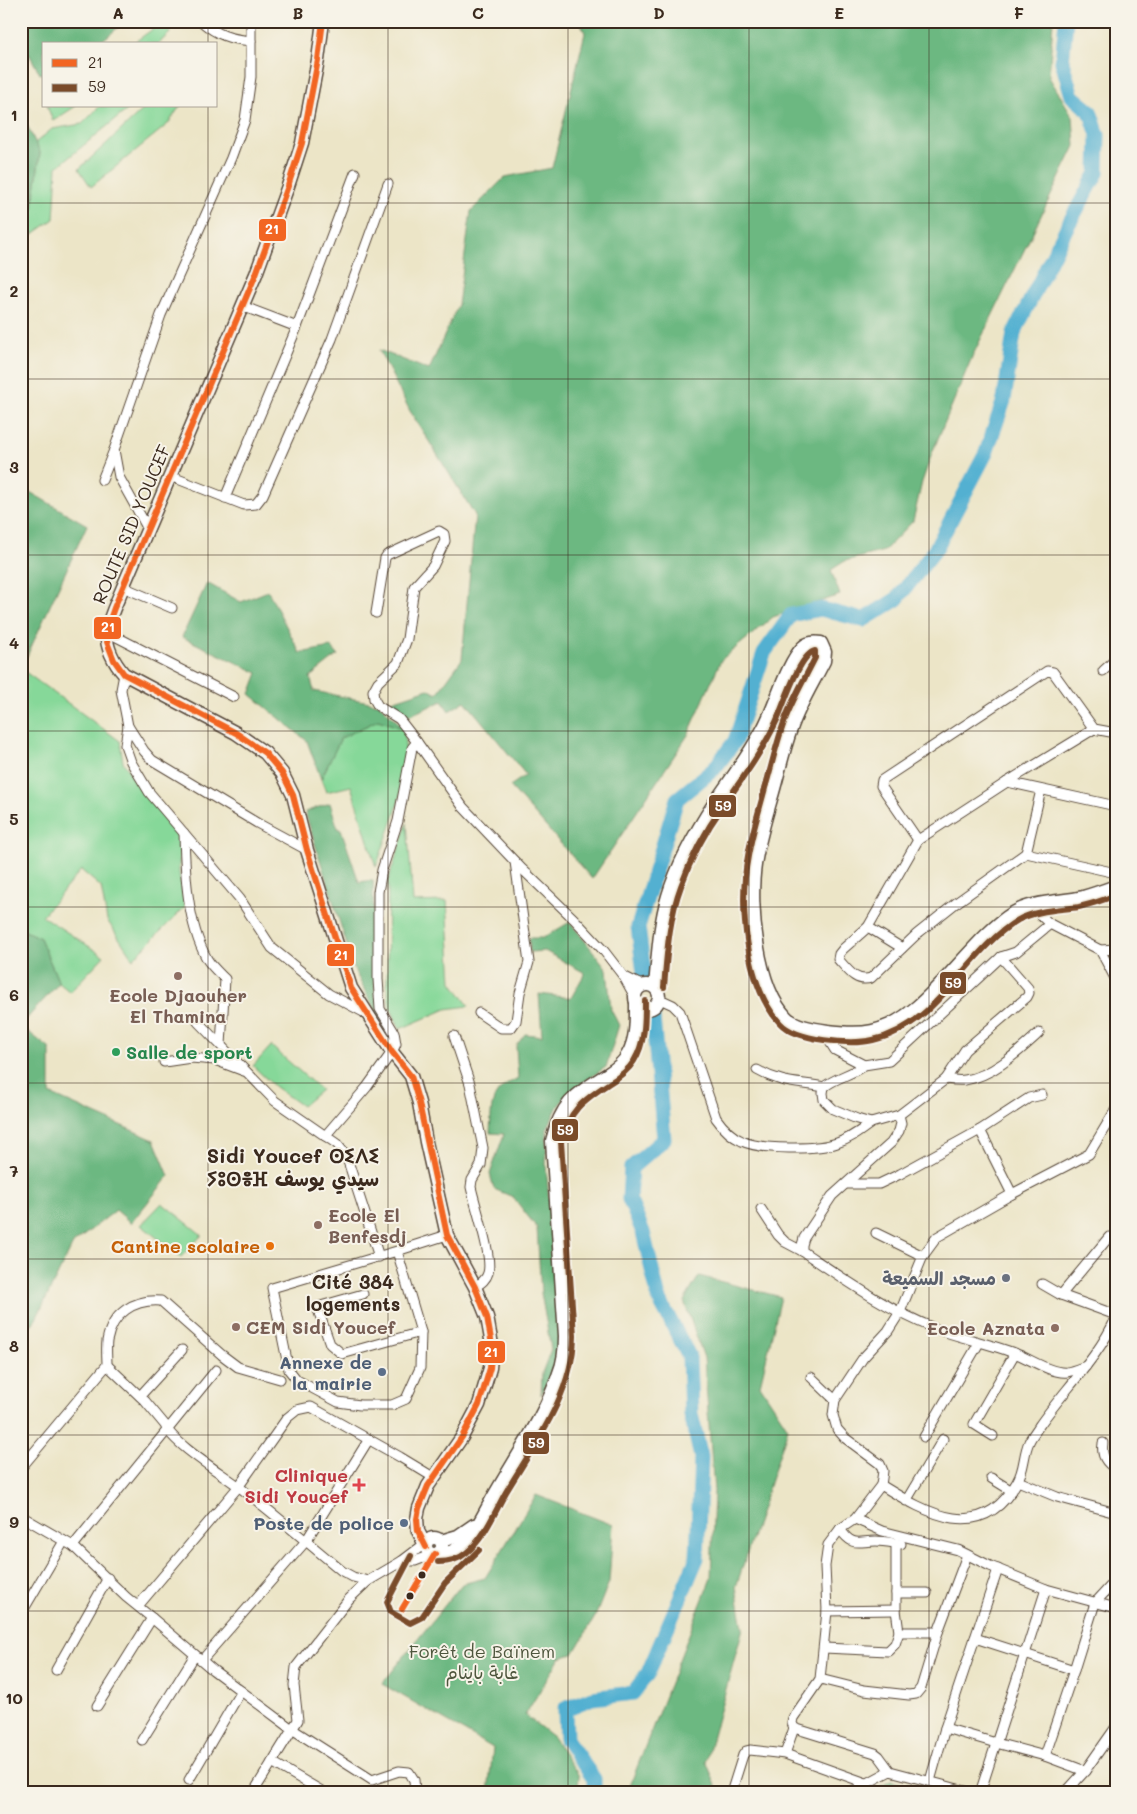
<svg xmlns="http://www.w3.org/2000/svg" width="1137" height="1814" viewBox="0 0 1137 1814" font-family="Mali,'Playpen Sans Arabic','Noto Sans Tifinagh',sans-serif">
<rect width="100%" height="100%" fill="#f7f3e8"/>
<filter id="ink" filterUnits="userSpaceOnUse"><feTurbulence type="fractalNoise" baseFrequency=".02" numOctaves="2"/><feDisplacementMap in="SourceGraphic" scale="10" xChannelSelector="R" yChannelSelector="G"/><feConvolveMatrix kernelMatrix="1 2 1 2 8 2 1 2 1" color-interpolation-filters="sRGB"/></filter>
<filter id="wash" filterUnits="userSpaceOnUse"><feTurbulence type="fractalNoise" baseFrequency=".0096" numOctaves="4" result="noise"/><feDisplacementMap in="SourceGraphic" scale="20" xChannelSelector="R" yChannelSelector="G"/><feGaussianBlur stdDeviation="1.12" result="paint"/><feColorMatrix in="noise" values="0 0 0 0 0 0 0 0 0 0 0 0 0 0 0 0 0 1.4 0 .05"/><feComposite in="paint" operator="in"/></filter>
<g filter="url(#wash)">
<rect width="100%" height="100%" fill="#ece5c7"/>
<g fill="#86d899" stroke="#60815c">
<polygon points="164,21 167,21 170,33 158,44 132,44"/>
<polygon points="47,106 76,106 53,121"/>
<polygon points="100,106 132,106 57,167 54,219 29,237 40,153 35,143 52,129 82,124"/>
<polygon points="147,106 180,106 168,124 91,187 79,169"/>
<polygon points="21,669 120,741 123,762 146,798 180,834 179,872 185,907 133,959 107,920 101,887 81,870 42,916 104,956 70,992 59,983 40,938 21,929"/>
<polygon points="378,720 405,729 405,747 410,747 404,783 394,817 376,867 351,786 326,792 321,779 341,738"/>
<polygon points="407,823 413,902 447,901 452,982 469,1006 446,1009 400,1029 390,1007 387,984 388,881"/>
<polygon points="271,1046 321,1090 302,1106 275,1087 253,1066"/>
<polygon points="162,1203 202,1235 181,1257 141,1225"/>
</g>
<g fill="#6cb881" stroke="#547150">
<polygon points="21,21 126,21 98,44 44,44 44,73 40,74 29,54 21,58"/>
<polygon points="580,21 1053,21 1049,77 1073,117 1075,146 972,357 932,453 922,482 913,521 884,551 845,561 831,570 840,595 773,617 721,660 688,735 592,879 510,786 526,775 465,701 449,711 442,701 406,717 386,703 428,689 437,694 462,659 475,515 410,411 379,350 429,370 458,305 471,211 505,177 552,168 585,33"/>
<polygon points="21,113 40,152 29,237 21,244"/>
<polygon points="21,487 87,525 21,669"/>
<polygon points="207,583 241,602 268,591 300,653 331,647 338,655 310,677 314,691 379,704 405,729 378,720 341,738 321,779 307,741 250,694 258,673 182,637"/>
<polygon points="330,803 338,829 341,829 359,882 373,880 375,995 391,1033 377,1015 355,971 305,812"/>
<path d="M 570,922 L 607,969 L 611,1010 L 619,1025 L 606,1067 L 572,1090 L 558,1106 L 547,1129 L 546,1166 L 561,1339 L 554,1369 L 541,1395 L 542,1373 L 551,1349 L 541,1293 L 537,1228 L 513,1197 L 494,1189 L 490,1174 L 504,1134 L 490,1133 C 492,1102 489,1093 518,1078 L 516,1046 L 525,1034 L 542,1036 L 539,994 L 571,998 L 585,973 L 545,951 L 530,952 L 529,938 L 543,938 Z"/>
<polygon points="21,929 40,938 59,983 21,1025"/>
<polygon points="21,1026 50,1049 50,1094 154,1140 169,1176 131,1223 116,1210 73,1244 36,1319 21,1338"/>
<polygon points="699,1276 781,1297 760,1385 788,1428 736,1587 743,1628 706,1761 717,1788 716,1793 627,1793 711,1578 714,1491 704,1358 684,1301"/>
<polygon points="536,1495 613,1525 609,1582 595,1617 573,1654 560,1658 525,1715 553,1737 579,1776 578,1789 576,1793 488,1793 493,1748 382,1684 462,1584 485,1578"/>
<polygon points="891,1781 933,1793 869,1793"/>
</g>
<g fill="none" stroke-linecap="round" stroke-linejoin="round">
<g stroke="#53b0d1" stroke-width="15">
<polyline points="644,973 638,927 677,799 714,769 735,741 764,653 791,615 821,609 863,620 897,599 935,550 986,453 1004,400 1014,333 1067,227 1097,173 1098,135 1090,111 1072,96 1062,62 1066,21"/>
<polyline points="594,1793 594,1779 566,1739 565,1709 592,1698 633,1693 648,1673 697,1558 701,1457 691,1414 689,1356 659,1299 643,1232 629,1199 631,1168 664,1139 653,1018"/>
</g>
</g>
</g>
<g filter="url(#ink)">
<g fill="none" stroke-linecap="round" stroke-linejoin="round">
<defs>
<g id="minor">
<path d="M 201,21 C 217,35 230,39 251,41"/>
<polyline points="242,306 297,327"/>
<polyline points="114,450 119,477 148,529"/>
<polyline points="170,476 244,505 256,504 263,495 332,339 388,184"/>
<polyline points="102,480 114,450 161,315 231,158 245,120 251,77 251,21"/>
<polyline points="225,498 297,327 355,173"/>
<polyline points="123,587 172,608"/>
<polyline points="376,613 385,558 387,555 439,531 444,534 445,541 433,566 414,587 407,639 398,663 378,682 373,691 374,699 378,706 399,719 417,742 463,807 522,869 574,919 604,951 624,977 635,997"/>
<polyline points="107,632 234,697"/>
<polyline points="1103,671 1116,659"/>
<polyline points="124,674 121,690 128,726 125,745 131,762 149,792 240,899 272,948 329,994 367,1014"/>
<polyline points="128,726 144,751 152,760 257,823 307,850"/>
<path d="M 1094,729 L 1007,782 L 918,840 L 868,927 L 843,949 L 839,954 L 838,959 C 848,970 856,983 871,978 L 917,934 L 956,903 L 1026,853 L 1116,873"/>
<polyline points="1007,782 1116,806"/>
<path d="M 184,833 C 185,873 187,923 207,959 C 211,966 219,973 225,979 L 221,1045"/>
<polyline points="918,840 881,786 882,780 1047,671 1053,672 1094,729 1116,733"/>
<polyline points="1026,853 1041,790"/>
<polyline points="1030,906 1050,924 1100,950 1116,949"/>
<polyline points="868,927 902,948"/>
<polyline points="1100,950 1116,980"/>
<polyline points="625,977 637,983 644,985"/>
<path d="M 660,999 L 673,1005 L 680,1012 L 716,1118 C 723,1128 730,1136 742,1141 C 760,1150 818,1150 837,1143 C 850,1139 860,1131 871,1123"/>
<polyline points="479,1013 501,1028 511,1028 516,1021 520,993 529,962 515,862"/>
<polyline points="198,1022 275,1101 337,1144 346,1155 379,1257"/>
<path d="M 823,1031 L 835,1050 L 864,1065 C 852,1075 836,1077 824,1087 L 823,1093 L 824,1100 L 833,1109 L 857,1119 L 871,1123 L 899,1115 L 946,1079 L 965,1050 L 1027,997 L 1029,993 L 1028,988 L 1001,957"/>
<path d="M 454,1036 L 470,1084 L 483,1148 L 481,1165 L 472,1180 L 471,1187 C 475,1206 493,1257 488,1273 C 486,1280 481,1283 475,1287"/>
<polyline points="164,1062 191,1058 215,1060 244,1071"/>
<polyline points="864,1065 889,1061 1001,957 1016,952 1050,924"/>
<path d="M 757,1070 C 782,1084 797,1082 824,1087"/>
<path d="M 946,1079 C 952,1080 959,1081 965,1080 C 993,1076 1019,1051 1039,1033"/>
<path d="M 899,1115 L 901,1123 L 899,1131 L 891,1143 L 832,1196 L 804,1238 L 802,1245 L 802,1251 C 844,1279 886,1309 934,1328 C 960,1338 988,1343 1014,1353 C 1029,1358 1051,1374 1067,1372 C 1073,1371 1080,1368 1086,1366"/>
<polyline points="980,1130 1012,1194"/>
<polyline points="325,1136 367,1087 392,1052 396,1044 394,1032 380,1009 378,979 378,892 382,870 398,821 412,748 417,742"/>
<polyline points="848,1184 879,1184 900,1174 980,1130 1029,1098 1042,1095"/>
<polyline points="761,1209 778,1235 785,1242 802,1251"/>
<polyline points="876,1233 923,1256"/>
<polyline points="397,1251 421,1332 420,1368 406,1399 392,1405 360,1405 338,1402 297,1380 289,1370 272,1288 397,1251 447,1235"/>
<polyline points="1042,1284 1061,1295 1116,1315"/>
<polyline points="363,1294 317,1307 330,1344 342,1354 421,1332"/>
<polyline points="1061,1295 1109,1237"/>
<path d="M 107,1365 L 145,1401 L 165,1425 C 172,1443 221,1473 238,1486 C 273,1513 307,1542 342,1571 L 353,1577 L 368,1581"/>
<polyline points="811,1377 835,1400"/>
<polyline points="140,1396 182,1350"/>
<polyline points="993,1436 974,1424 1015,1353"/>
<polyline points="924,1437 979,1343"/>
<path d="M 1103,1443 C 1101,1456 1106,1463 1116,1469"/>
<path d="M 21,1468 L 107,1365 C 107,1357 106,1349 107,1341 C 112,1313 134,1299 161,1301 L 222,1355 L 238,1367 L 280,1379"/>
<polyline points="991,1478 1012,1491"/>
<polyline points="1018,1481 1057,1497 1116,1513"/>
<polyline points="881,1485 883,1471 880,1464 845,1438 837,1429 833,1415 835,1400 863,1358 888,1331 900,1312 923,1256 937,1237 1012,1194 1089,1154 1116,1109"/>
<polyline points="906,1501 943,1439"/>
<polyline points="21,1516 73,1546 126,1597 152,1618 213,1670 292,1729 372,1780 399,1771 409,1772 414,1780 415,1791 414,1793"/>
<polyline points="855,1519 882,1531 958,1550 990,1566 1046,1589 1116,1608"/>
<path d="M 840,1529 C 853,1548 858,1541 876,1541 C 884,1541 893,1543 901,1544"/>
<polyline points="73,1546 216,1370"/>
<polyline points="402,1561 415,1561 433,1554"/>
<polyline points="896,1593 927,1593"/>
<polyline points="138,1606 239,1486 287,1418 297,1410 311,1407 400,1457 433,1477"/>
<polyline points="827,1611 896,1610"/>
<polyline points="21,1614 64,1541"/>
<polyline points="899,1632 938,1632"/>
<polyline points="975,1638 1074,1670"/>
<polyline points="824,1648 888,1651 895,1644 899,1632 896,1610 896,1543"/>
<polyline points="202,1660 306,1541 369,1439"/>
<polyline points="56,1670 108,1578"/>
<polyline points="820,1679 864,1690 909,1695 916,1694 921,1688 938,1632 967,1555"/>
<polyline points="97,1706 152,1618"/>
<polyline points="794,1728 875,1753 879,1756 890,1771"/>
<polyline points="945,1728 996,1743 1045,1756 1085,1771"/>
<polyline points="142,1740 195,1655"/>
<path d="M 785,1754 L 794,1728 L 792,1723 L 793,1718 L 820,1679 L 827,1611 L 825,1566 L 828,1545 L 840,1529 L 855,1519 L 881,1485 C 928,1514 982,1545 1017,1482 C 1025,1469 1023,1455 1029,1442 C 1031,1437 1036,1431 1039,1426 C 1064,1390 1098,1358 1116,1318"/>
<polyline points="1045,1756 1074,1670 1095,1603 1116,1580"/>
<polyline points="272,1762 325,1793"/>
<polyline points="189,1780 241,1691"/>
<polyline points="930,1781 945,1728 998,1569"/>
<polyline points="253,1793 298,1720 294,1685 296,1667 349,1599 368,1581 402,1561 427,1542"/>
<polyline points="731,1793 743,1755 746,1751 750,1750 785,1754 866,1783"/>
<polyline points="849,1793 890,1771 973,1793"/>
<polyline points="980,1793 1046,1589"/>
<polyline points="1065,1793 1085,1771 1116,1727"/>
</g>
<g id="primary">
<path d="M 323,21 L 318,60 L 302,143 L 288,186 L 256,274 L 123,587 C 118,600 109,616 107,631 C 105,646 114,663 124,674 L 236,733 L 265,753 L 282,773 L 293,795 L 307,850 L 351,988 L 392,1052 L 411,1076 L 419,1103 L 426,1142 L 447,1235 L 475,1287 L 487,1317 L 492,1345 L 490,1368 L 479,1405 L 462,1437 L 428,1486 L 419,1508 L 417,1519 L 418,1531 L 426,1547"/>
<circle cx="647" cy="997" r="12"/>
<path d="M 655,986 C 658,957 659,925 668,896 C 678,863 696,831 715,802 C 732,778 749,755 763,729 C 776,706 785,666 803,647 C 808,642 814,642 821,643 L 825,652 L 824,661 C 813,683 799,705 791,729 C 783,751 778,776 771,799 C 765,820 758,843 755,865 C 749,906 757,988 787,1018 C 801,1031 853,1035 872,1031 C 925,1021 967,942 1013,913 C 1033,901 1061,902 1083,897 C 1094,894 1105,890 1116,886"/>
<circle cx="434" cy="1546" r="8"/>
<polyline points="441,1541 458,1536 474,1525"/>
<path d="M 438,1553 C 448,1554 455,1551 462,1545 C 477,1531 485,1511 495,1494 C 516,1457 546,1414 559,1373 C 564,1361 565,1349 565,1336 L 552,1141 C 561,1103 575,1095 606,1075 C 615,1069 623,1064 628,1054 C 637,1038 636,1019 636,1001"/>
</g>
</defs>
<use href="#minor" stroke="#564637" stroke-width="11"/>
<use href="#primary" stroke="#564637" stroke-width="15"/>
<use href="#minor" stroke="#fff" stroke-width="9"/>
<use href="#primary" stroke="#fff" stroke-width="12"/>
<defs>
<g id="bus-1">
<polyline points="323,21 318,60 302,143 288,186 256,274 114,608 108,625 107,642 114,660 124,674 236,733 265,753 282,773 293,795 307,850 351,988 392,1052 411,1076 419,1103 447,1235 475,1287 487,1317 492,1345 490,1368 479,1405 462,1437 428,1486 419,1508 417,1519 418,1531 426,1547"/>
<polyline points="402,1609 435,1554"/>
</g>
<g id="bus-2">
<path d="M 664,987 C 667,953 669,918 681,886 C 691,858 706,830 723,806 C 742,779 762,752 776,722 C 783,708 799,654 815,651 L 815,658 C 805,678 794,697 786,717 C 777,740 772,765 765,788 C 759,811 752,833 748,856 C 739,904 745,985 780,1023 C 796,1041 851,1045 873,1040 C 938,1026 965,952 1018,920 C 1036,910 1059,910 1079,907 C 1091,904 1104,900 1116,895"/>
<polyline points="411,1556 387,1602 391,1612 410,1623 422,1617 445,1583 479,1550"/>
<path d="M 438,1562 C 448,1562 458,1560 466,1553 C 485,1538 494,1513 506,1492 C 534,1445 573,1394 574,1336 L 561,1142 C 569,1111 582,1101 608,1084 C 618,1078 628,1071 634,1061 C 645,1043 645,1022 645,1001"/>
</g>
</defs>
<use href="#bus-1" stroke="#f7f3e8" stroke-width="10"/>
<use href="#bus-2" stroke="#f7f3e8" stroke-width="10"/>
<use href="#bus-1" stroke="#f26522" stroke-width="6"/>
<use href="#bus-2" stroke="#7a4b2a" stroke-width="6"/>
</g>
</g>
<path fill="none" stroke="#3b2a1e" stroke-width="1" stroke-opacity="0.55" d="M 208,21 L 208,44M 388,21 L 388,1793M 568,21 L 568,1793M 749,21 L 749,1793M 929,21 L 929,1793M 208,106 L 208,1793M 21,203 L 1116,203M 21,379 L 1116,379M 21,555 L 1116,555M 21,731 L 1116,731M 21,907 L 1116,907M 21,1083 L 1116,1083M 21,1259 L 1116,1259M 21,1435 L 1116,1435M 21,1611 L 1116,1611"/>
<g fill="#8d6e63" stroke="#f7f3e8" stroke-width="2">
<circle cx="178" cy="976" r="5"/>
<circle cx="318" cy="1225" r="5"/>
<circle cx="236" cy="1327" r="5"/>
<circle cx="1055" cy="1328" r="5"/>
</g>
<circle fill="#2e9e5b" stroke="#f7f3e8" stroke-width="2" cx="116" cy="1052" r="5"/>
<circle fill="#e8710a" stroke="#f7f3e8" stroke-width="2" cx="270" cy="1246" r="5"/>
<circle fill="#6b7280" stroke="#f7f3e8" stroke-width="2" cx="1006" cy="1278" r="5"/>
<g fill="#5c6f8a" stroke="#f7f3e8" stroke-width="2">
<circle cx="382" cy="1372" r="5"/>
<circle cx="404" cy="1523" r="5"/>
</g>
<path fill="#e0444e" stroke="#f7f3e8" stroke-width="2" d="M356.5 1477.5h5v5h5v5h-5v5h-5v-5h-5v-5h5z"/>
<g fill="#3b2a1e" stroke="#f7f3e8" stroke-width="2">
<circle cx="422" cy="1575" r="4.5"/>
<circle cx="410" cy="1596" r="4.5"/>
</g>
<g text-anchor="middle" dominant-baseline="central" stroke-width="4" stroke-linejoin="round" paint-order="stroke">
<g font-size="18" fill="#3b2a1e" stroke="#f7f3e8">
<text transform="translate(131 524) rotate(-67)">ROUTE SID YOUCEF</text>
</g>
<g font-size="18" font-weight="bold" fill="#785e54" stroke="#f7f3e8" text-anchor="start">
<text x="178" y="995" text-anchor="middle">Ecole Djaouher<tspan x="178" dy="21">El Thamina</tspan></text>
<text x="328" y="1215">Ecole El<tspan x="328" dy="21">Benfesdj</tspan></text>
<text x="246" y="1327">CEM Sidi Youcef</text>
<text x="1045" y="1328" text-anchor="end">Ecole Aznata</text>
</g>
<g font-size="18" font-weight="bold" fill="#27864d" stroke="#f7f3e8" text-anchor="start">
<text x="126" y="1052">Salle de sport</text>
</g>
<g font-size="18" font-weight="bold" fill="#c56008" stroke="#f7f3e8" text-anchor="end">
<text x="260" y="1246">Cantine scolaire</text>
</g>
<g font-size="18" font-weight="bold" fill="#5b616d" stroke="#f7f3e8" text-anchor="end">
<text x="996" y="1278">مسجد السميعة</text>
</g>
<g font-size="18" font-weight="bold" fill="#4e5e75" stroke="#f7f3e8" text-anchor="end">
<text x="372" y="1362">Annexe de<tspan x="372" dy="21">la mairie</tspan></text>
<text x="394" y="1523">Poste de police</text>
</g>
<g font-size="18" font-weight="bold" fill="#be3a42" stroke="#f7f3e8" text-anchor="end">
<text x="348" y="1475">Clinique<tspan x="348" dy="21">Sidi Youcef</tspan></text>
</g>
<g font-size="18" fill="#4e563d" stroke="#f7f3e8">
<text x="482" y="1651">Forêt de Baïnem<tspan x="482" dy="21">غابة باينام</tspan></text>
</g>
<g font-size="19" font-weight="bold" fill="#3b2a1e" stroke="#f7f3e8">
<text x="353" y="1281">Cité 384<tspan x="353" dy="22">logements</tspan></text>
</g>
<g font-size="20" font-weight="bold" fill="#3b2a1e" stroke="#f7f3e8">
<text x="293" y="1155">Sidi Youcef ⵙⵉⴷⵉ<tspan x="293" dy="23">ⵢⵓⵙⴻⴼ سيدي يوسف</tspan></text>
</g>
</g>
<g stroke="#f7f3e8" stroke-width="2">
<rect x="258" y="218" width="29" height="24" rx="5" fill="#f26522"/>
<rect x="93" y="616" width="29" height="24" rx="5" fill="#f26522"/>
<rect x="708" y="794" width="29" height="24" rx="5" fill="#7a4b2a"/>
<rect x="326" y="943" width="29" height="24" rx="5" fill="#f26522"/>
<rect x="939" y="971" width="28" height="24" rx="5" fill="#7a4b2a"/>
<rect x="551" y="1118" width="28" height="24" rx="5" fill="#7a4b2a"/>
<rect x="477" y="1340" width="29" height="24" rx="5" fill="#f26522"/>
<rect x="522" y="1431" width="28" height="24" rx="5" fill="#7a4b2a"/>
</g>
<g font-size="14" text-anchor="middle" font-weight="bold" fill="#fff">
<text x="272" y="234">21</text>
<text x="108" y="632">21</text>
<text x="723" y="811">59</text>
<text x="341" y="960">21</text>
<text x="953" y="988">59</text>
<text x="565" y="1135">59</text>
<text x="491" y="1357">21</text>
<text x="536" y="1448">59</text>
</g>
<rect width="1137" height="1814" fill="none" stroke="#f7f3e8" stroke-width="55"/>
<rect x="42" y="42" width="175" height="65" fill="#f7f3e8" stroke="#aca397"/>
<rect x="52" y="59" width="25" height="8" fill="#f26522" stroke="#aca397"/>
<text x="88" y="68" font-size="15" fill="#3b2a1e">21</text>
<rect x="52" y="84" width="25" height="8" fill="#7a4b2a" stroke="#aca397"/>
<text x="88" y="92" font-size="15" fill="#3b2a1e">59</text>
<rect x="28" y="28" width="1082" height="1758" fill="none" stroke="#3b2a1e" stroke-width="2"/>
<g font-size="16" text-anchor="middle" font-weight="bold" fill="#3b2a1e">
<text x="118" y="19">A</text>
<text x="298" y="19">B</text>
<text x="478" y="19">C</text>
<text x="659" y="19">D</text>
<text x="839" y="19">E</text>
<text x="1019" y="19">F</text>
<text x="14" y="121">1</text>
<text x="14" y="297">2</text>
<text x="14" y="473">3</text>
<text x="14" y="649">4</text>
<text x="14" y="825">5</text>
<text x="14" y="1001">6</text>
<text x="14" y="1177">7</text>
<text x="14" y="1352">8</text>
<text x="14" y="1528">9</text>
<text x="14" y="1704">10</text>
</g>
</svg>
